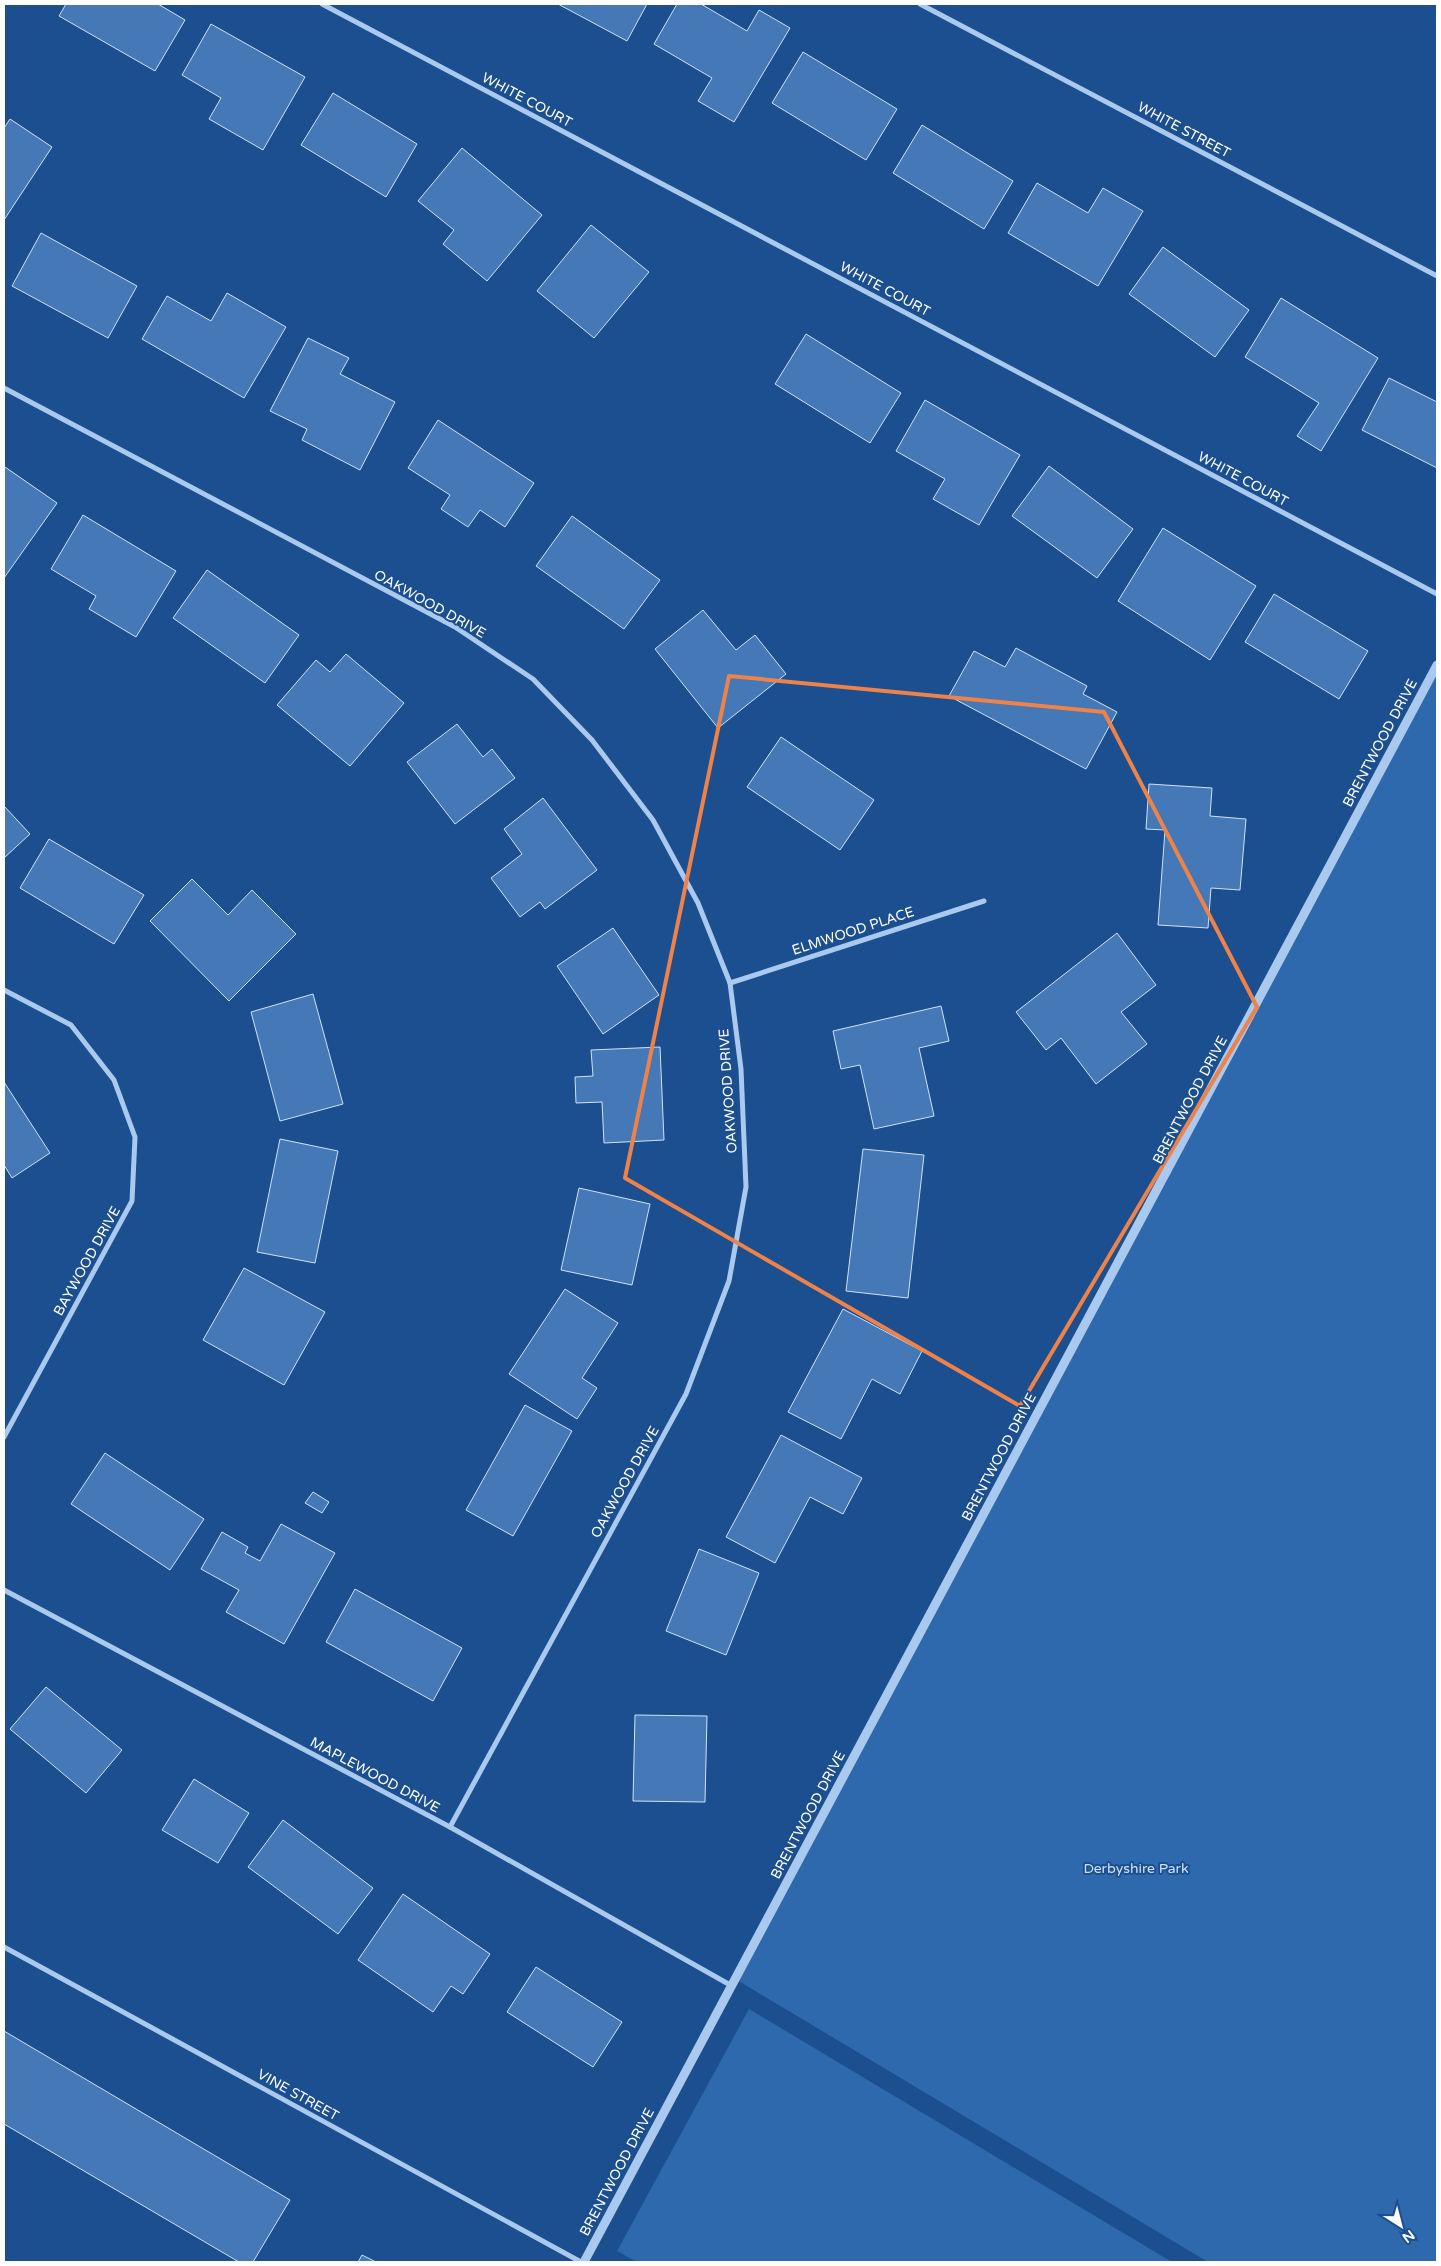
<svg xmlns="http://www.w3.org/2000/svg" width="1441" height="2266" viewBox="0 0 1441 2266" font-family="'Varela Round',sans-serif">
<rect width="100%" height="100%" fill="#1b4f8f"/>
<g fill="#2e69ad">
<polygon points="1437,665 1437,2262 1208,2262 737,1980"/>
<polygon points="749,2009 1172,2262 637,2262 617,2251"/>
</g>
<g fill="#4478b7" stroke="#cfe3fa">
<polygon points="66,4 158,4 185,20 155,71 59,16"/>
<polygon points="558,4 647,4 627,41"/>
<polygon points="677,4 701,4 747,31 759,10 790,28 734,122 698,101 712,78 654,44"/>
<polygon points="211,24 305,77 263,150 209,119 221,98 182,75"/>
<polygon points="803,52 897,109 866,160 772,103"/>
<polygon points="333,93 417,144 386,197 301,145"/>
<polygon points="10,119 52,147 4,220 4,128"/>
<polygon points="922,125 1013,181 984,229 893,173"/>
<polygon points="462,148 542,215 487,281 443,244 454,230 418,201"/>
<polygon points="1037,183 1088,213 1103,188 1143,211 1098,286 1008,233"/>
<polygon points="591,225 649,272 594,338 537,291"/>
<polygon points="41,233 137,286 108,338 12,286"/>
<polygon points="1163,247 1249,310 1215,357 1129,294"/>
<polygon points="227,293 286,327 244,398 142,339 167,296 211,321"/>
<polygon points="1281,298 1378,358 1321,451 1297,436 1319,403 1245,357"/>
<polygon points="806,334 901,393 870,443 775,384"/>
<polygon points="308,338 349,358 340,374 395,402 360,470 302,440 307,429 270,411"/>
<polygon points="1389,378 1437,402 1437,468 1362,430"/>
<polygon points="925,400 1020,455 979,525 933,499 945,479 896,451"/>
<polygon points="438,420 534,483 505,527 480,510 468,527 441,509 450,495 408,468"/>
<polygon points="1049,466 1133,529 1097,578 1012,516"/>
<polygon points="5,467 57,503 4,578 4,469"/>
<polygon points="83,515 176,571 136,637 89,609 96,596 51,569"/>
<polygon points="572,516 660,580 624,629 536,566"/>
<polygon points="1163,528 1256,586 1210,660 1118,601"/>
<polygon points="207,570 299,635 265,683 173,618"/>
<polygon points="1274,594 1368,651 1339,699 1245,642"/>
<polygon points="703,610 736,650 755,635 786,674 718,728 655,649"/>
<polygon points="1016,648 1087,686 1083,694 1117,712 1086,769 949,696 974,651 1005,667"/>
<polygon points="346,654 404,703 350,766 277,705 316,660 330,672"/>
<polygon points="457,724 483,757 492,749 515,778 455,824 407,762"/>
<polygon points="781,737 874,800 840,850 747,787"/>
<polygon points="1149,784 1212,788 1210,816 1246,819 1240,890 1211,888 1208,928 1158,925 1165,830 1146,829"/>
<polygon points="543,798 597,870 545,909 540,902 520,917 491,878 522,854 504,829"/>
<polygon points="4,806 30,834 4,858"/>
<polygon points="49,839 144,895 114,944 20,888"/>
<polygon points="192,879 228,915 252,890 296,934 229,1001 150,921"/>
<polygon points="613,928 659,995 603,1034 557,966"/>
<polygon points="1117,933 1156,985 1121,1012 1147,1044 1096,1084 1061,1038 1046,1050 1016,1012"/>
<polygon points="313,994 343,1104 280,1121 251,1012"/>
<polygon points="941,1006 949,1041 919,1048 934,1116 874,1129 860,1065 841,1069 833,1031"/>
<polygon points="660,1047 664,1140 604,1143 602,1102 576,1103 575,1077 593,1076 591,1050"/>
<polygon points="4,1082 50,1153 12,1178 4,1165"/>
<polygon points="280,1139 338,1151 315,1263 257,1252"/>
<polygon points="863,1149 924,1155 908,1298 846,1291"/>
<polygon points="579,1188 650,1204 632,1285 561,1270"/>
<polygon points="244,1268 325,1312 284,1385 203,1340"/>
<polygon points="565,1289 618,1323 582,1378 597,1388 577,1419 509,1374"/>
<polygon points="843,1309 922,1351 900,1394 872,1379 841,1439 788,1412"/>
<polygon points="525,1405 572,1431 513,1536 466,1510"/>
<polygon points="781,1435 862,1478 843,1514 810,1497 775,1563 726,1537"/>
<polygon points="105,1453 204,1519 170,1570 71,1504"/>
<polygon points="313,1492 329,1502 322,1513 305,1503"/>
<polygon points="281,1524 335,1553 284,1644 226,1612 239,1590 201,1569 222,1532 248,1547 245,1553 260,1561"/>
<polygon points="699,1549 759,1573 726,1655 666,1631"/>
<polygon points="355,1589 462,1648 433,1701 326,1642"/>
<polygon points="46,1687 122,1750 86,1793 10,1729"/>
<polygon points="635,1715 707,1716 705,1802 633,1801"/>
<polygon points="194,1779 249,1813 218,1863 162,1830"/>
<polygon points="283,1820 373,1888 338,1934 248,1867"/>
<polygon points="403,1894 490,1954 463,1994 451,1986 433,2012 358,1960"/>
<polygon points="536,1967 622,2022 593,2067 507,2012"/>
<polygon points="4,2031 290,2200 253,2262 239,2262 4,2124"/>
<polygon points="362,2255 376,2262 358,2262"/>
</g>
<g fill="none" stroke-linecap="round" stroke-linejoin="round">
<g stroke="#a9c9ee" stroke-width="5">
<polyline points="322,4 1437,594"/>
<polyline points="920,4 1437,276"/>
<polyline points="4,388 455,627 533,679 592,740 653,820 698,903 730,983 741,1069 746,1187 729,1281 686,1394 450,1827"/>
<polyline points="730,983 984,901"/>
<polyline points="4,990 71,1025 114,1080 135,1137 132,1201 4,1437"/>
<polyline points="4,1590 450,1827 732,1986"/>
<polyline points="4,1947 581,2262"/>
</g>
<polyline stroke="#a9c9ee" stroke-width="9" points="584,2262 1437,665"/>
</g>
<path fill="none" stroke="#ee8249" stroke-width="4" stroke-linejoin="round" d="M 729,676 L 1104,712 L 1257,1007 L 1020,1406 L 625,1178 Z"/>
<g text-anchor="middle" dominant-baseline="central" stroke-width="4" stroke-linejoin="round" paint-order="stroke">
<g font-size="14" fill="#fff" stroke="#1b4f8f">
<text transform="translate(527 100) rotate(28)">WHITE COURT</text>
<text transform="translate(1184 130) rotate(28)">WHITE STREET</text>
<text transform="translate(885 289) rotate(28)">WHITE COURT</text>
<text transform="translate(1243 479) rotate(28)">WHITE COURT</text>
<text transform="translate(430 604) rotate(29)">OAKWOOD DRIVE</text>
<text transform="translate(1380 743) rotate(-62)">BRENTWOOD DRIVE</text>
<text transform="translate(853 931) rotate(-18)">ELMWOOD PLACE</text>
<text transform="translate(728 1091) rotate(-94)">OAKWOOD DRIVE</text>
<text transform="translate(1190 1100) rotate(-62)">BRENTWOOD DRIVE</text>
<text transform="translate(87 1261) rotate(-61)">BAYWOOD DRIVE</text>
<text transform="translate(999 1457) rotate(-62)">BRENTWOOD DRIVE</text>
<text transform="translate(625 1482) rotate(-61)">OAKWOOD DRIVE</text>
<text transform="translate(375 1775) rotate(28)">MAPLEWOOD DRIVE</text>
<text transform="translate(808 1815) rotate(-62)">BRENTWOOD DRIVE</text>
<text transform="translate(298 2095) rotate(29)">VINE STREET</text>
<text transform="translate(617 2172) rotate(-62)">BRENTWOOD DRIVE</text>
</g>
<g font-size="14" fill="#cfe3fa" stroke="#1b4f8f">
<text x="1136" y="1868">Derbyshire Park</text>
</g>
</g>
<rect width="1441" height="2266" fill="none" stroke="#ffffff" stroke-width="10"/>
<g transform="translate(1401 2226) rotate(144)" stroke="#1b4f8f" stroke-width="4" paint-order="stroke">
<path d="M0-4L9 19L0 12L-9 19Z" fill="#ffffff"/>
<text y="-8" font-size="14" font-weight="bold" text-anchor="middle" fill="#ffffff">N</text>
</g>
</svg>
